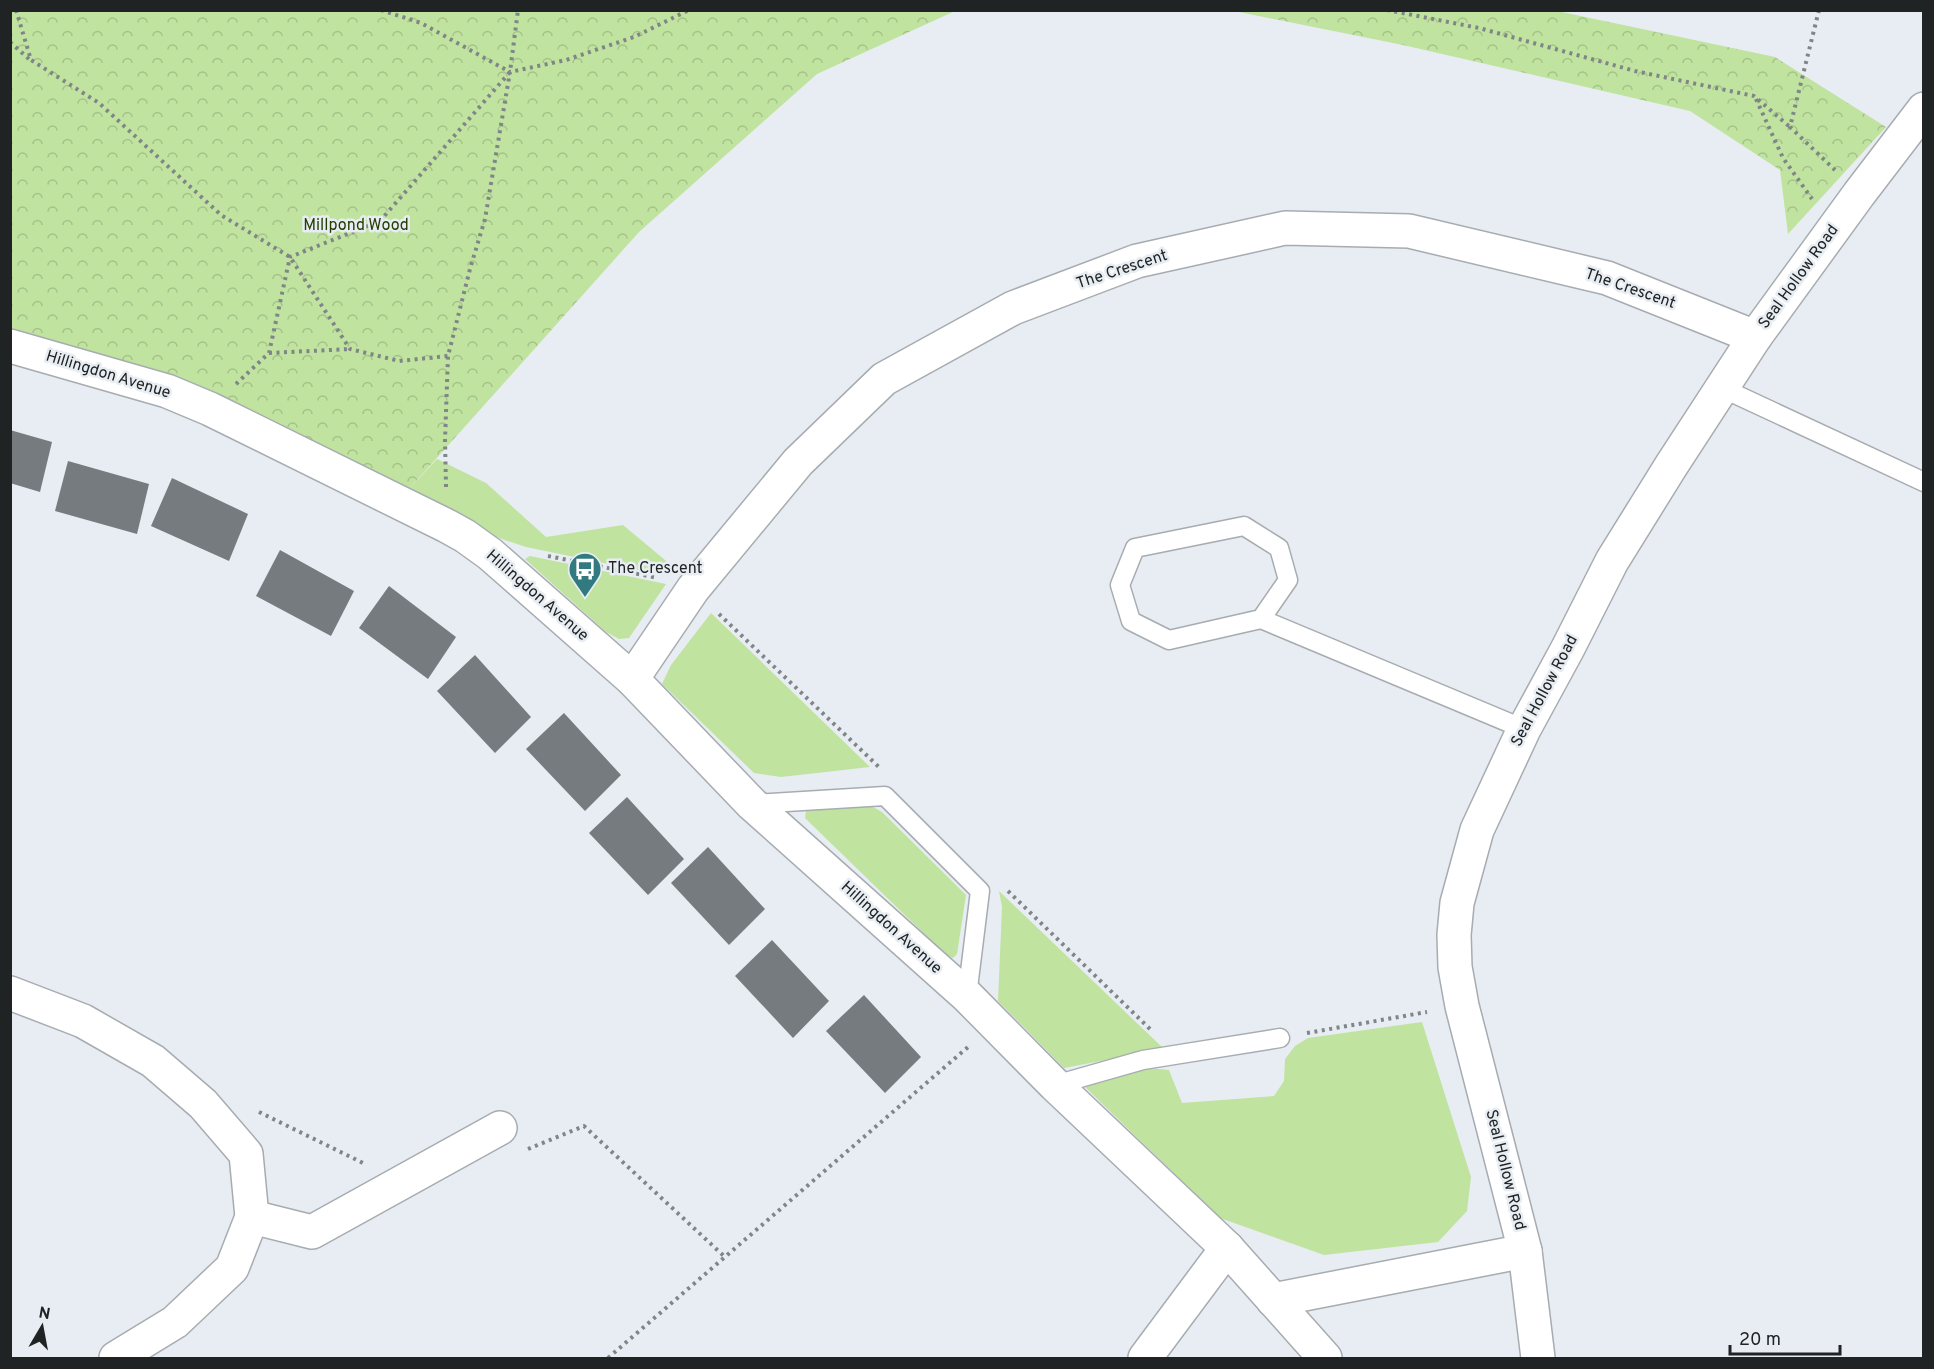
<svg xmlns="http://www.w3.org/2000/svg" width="1934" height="1369" viewBox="0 0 1934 1369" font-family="Overpass,sans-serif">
<defs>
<pattern id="forest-crowns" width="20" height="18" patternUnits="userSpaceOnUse" patternTransform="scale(1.5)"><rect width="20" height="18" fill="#c0e39f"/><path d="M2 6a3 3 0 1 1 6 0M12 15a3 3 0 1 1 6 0" fill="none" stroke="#a5c289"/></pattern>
</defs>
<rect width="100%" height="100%" fill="#e7edf2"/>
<g fill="#c0e39f">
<polygon points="437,459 486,483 546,537 623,525 677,570 664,574 647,572 526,547 496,537 467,517 409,489"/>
<polygon points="530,556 666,584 629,638 619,639 606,632 525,559"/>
<polygon points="711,613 870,767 781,777 754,773 662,684 671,665"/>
<polygon points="860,804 871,806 882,812 966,895 957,954 953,958 946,955 805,818 806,810 819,807"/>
<polygon points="999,891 1164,1049 1064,1068 998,1001 1002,907"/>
<polygon points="1422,1022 1471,1177 1467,1211 1438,1242 1324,1255 1220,1218 1085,1087 1149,1068 1169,1070 1182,1103 1274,1096 1284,1081 1285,1059 1295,1046 1308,1038"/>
</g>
<g fill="url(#forest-crowns)">
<polygon points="11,11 955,11 817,74 639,232 409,489 11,330"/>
<polygon points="1234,11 1557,11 1775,57 1886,127 1788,234 1780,170 1690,111 1403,45"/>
</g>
<g fill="#767b80">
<polygon points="10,430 52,442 40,492 10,483"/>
<polygon points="68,461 149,484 137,534 55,511"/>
<polygon points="172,478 248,514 229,561 151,526"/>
<polygon points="280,550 354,591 331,636 256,596"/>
<polygon points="389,586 456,637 428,679 359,628"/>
<polygon points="475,655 531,717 495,753 437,691"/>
<polygon points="564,713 621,775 585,811 526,749"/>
<polygon points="627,797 684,859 648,895 589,833"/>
<polygon points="708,847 765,909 729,945 671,883"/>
<polygon points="772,940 829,1001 793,1038 735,976"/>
<polygon points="864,995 921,1057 885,1093 826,1031"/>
</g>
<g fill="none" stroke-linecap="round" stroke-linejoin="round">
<defs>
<g id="service">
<polyline points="1722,388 1924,482"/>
<polyline points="1261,619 1288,580 1279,548 1244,526 1135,548 1120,585 1131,621 1169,640 1261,619 1524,729"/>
<polyline points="752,804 885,796 980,891 967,996"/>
<polyline points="1055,1085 1143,1060 1280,1038"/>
</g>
<g id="minor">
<polyline points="10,346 167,391 210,409 447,526 465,536 490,554 632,679 752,804 967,996 1055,1085 1227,1248 1325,1358"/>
<polyline points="632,679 693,589 798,462 884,379 1013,308 1137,261 1285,228 1409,231 1607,278 1755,337"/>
<polyline points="10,993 83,1021 153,1061 203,1104 246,1154 252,1217 232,1268 175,1322 116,1358"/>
<polyline points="252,1217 312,1232 500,1128"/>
<polyline points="1273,1300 1525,1251"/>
<polyline points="1145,1358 1227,1248"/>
</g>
<polyline id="secondary" points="1538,1358 1525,1251 1462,1006 1455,967 1454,935 1457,903 1477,830 1524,729 1568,648 1612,561 1671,466 1755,337 1859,194 1924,109"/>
</defs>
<use href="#service" stroke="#a7acb1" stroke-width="21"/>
<use href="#minor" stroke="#a7acb1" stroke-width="36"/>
<use href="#secondary" stroke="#a7acb1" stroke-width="36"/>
<g stroke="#808588" stroke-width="4" stroke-dasharray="3 4.5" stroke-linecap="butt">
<polyline points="16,10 31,60 99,103 221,215 290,257 350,349 399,361 448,356"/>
<polyline points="381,10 421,23 510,72"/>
<polyline points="1387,10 1479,28 1635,71 1754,96 1790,127"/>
<polyline points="1819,10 1790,127 1835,170"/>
<polyline points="10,42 30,60"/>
<polyline points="1756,99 1783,158 1812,199"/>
<polyline points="269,353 350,349"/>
<polyline points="236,384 269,353 290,257 380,221 510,72 518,10"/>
<polyline points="446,487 445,440 448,356 470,269 485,219 510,72 566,60 634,37 689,10"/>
<polyline points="548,556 658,578"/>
<polyline points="719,614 881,769"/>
<polyline points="1008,891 1151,1030"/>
<polyline points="1307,1033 1427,1012"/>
<polyline points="259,1112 363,1163"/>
<polyline points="528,1149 584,1126 726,1258"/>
<polyline points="608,1358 968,1047"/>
</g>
<use href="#service" stroke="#fff" stroke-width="18"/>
<use href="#minor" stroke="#fff" stroke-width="33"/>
<use href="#secondary" stroke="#fff" stroke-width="33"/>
</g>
<defs>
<symbol id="bus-pin" viewBox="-11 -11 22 30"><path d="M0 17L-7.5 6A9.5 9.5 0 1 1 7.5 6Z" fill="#317a7f" stroke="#e7edf2"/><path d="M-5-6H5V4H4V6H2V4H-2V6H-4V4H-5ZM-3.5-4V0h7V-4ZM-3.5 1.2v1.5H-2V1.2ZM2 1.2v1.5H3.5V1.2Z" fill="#fff"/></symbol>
</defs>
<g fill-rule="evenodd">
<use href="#bus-pin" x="566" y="550" width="38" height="52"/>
</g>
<g text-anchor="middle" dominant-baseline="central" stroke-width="5" stroke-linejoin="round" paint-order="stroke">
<g font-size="16" fill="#253e00" stroke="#e7edf2">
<text x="356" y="226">Millpond Wood</text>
</g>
<g font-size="16" fill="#202324" stroke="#e7edf2">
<text transform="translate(1122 270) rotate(-18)">The Crescent</text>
<text transform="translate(1799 277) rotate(-54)">Seal Hollow Road</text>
<text transform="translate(1630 289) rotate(19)">The Crescent</text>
<text transform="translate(108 375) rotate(17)">Hillingdon Avenue</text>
<text transform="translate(537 596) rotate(41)">Hillingdon Avenue</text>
<text transform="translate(1545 691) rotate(-62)">Seal Hollow Road</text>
<text transform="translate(891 928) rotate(42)">Hillingdon Avenue</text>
<text transform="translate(1505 1170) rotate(76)">Seal Hollow Road</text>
</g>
<g font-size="16" fill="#202324" stroke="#e7edf2" text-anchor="start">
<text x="608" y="569">The Crescent</text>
</g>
</g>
<rect width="1934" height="1369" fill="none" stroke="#202324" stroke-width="24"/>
<g transform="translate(42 1327) rotate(10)" stroke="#e7edf2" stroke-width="4.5" paint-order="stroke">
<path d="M0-4.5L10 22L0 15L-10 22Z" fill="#202324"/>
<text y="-9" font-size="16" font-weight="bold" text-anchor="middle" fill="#202324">N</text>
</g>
<path d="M1730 1345v9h110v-9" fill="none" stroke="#202324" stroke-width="3"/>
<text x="1739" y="1345" font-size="18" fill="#202324" stroke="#e7edf2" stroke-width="4.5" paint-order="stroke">20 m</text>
</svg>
